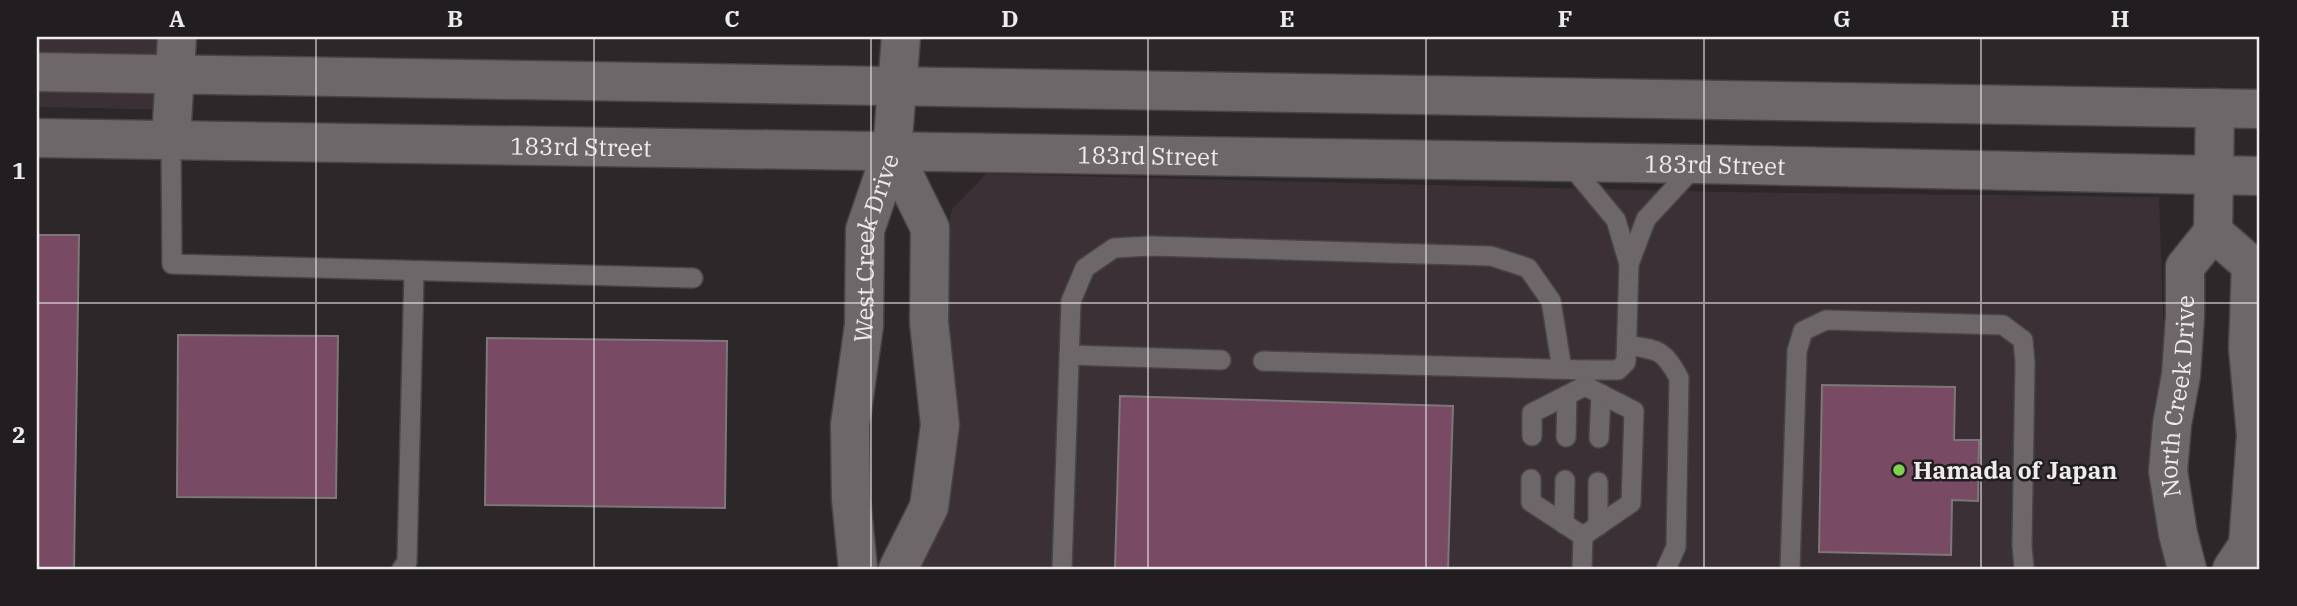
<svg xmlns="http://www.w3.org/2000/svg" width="2297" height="606" viewBox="0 0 2297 606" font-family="'IBM Plex Serif',serif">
<rect width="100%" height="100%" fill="#2c2729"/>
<g fill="#3b3036">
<polygon points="37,37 189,37 183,110 37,107"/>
<polygon points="986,174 1721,192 2159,197 2172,569 911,569 939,259 952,209"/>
</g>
<g fill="#794a64" stroke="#7d777a" stroke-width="2">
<polygon points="37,235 79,235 74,569 37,569"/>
<polygon points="178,335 338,336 336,498 177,497"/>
<polygon points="487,338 727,341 725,508 485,505"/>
<polygon points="1822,385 1955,387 1954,440 1979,440 1978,501 1952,500 1951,555 1819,552"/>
<polygon points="1120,396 1453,406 1448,569 1115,569"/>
</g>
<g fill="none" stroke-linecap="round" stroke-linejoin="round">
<defs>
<g id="lane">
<polyline points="171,140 172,264 693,278"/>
<polyline points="1568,162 1616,220 1629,264 1626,362 1618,370 1586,370 1585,386"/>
<polyline points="1629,264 1646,219 1696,165"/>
<path d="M 1627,345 C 1659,350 1663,349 1679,378 L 1676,547 L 1666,569"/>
<polyline points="1069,355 1221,360"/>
<polyline points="1263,361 1586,370"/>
<polyline points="1532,436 1532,413 1585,386"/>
<polyline points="1566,437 1567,395"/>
<polyline points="1599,438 1601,394"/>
<polyline points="1531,479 1531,502 1583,536"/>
<polyline points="1564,524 1565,480"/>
<polyline points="1598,526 1598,482"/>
<polyline points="1583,536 1631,503 1634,411 1585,386"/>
<polyline points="402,569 407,562 414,272"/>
<polyline points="1062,569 1071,301 1085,268 1114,248 1151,246 1491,256 1528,268 1551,301 1562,369"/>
<polyline points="1582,569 1583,536"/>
<polyline points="1790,569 1797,351 1803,331 1826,320 2003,325 2023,340 2025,363 2022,545 2024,569"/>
</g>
<g id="street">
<polyline points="171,140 177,37"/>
<polyline points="892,151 930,228 929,322 940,425 929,507 898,569"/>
<polyline points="2213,232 2251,265 2248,348 2256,435 2248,545 2232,569"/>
<path id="s1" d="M 858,569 L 851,499 L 850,425 L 864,325 L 865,230 L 892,151 L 901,37"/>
<path id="s2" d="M 2187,569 L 2178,534 L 2168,471 L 2172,424 L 2181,375 L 2185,316 L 2185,267 L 2213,232 L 2215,108"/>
</g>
<g id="secondary">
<polyline points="37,72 2260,109"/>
<path id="s3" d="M 37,138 L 1697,164 L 2260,176"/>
</g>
</defs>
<use href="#lane" stroke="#484546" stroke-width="22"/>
<use href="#street" stroke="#484546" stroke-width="41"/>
<use href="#secondary" stroke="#484546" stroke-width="41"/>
<use href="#lane" stroke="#6d676a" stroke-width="19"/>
<use href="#street" stroke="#6d676a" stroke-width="38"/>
<use href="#secondary" stroke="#6d676a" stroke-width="38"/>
</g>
<path fill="none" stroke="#eeebec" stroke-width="2" stroke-opacity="0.55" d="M 316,37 L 316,569M 594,37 L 594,569M 871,37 L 871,569M 1148,37 L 1148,569M 1426,37 L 1426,569M 1704,37 L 1704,569M 1981,37 L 1981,569M 37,303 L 2260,303"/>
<circle fill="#80d051" stroke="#221d20" stroke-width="2.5" cx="1899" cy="470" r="7"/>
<g text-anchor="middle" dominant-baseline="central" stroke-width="5" stroke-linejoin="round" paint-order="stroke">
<g font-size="24" fill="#eeebec" stroke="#221d20">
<text stroke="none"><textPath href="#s3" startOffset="544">183rd Street</textPath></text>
<text stroke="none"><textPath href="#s3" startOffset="1111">183rd Street</textPath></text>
<text stroke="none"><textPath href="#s3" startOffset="1678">183rd Street</textPath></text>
<text stroke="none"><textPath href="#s1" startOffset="324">West Creek Drive</textPath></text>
<text stroke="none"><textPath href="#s2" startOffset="175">North Creek Drive</textPath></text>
</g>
<g font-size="24" font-weight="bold" fill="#eeebec" stroke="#221d20" text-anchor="start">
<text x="1913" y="470">Hamada of Japan</text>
</g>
</g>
<rect width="2297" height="606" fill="none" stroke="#221d20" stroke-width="77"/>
<rect x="38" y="38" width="2220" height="530" fill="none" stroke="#eeebec" stroke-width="2.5"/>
<g font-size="23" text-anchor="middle" font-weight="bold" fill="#eeebec">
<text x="177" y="27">A</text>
<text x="455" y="27">B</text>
<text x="732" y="27">C</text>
<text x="1010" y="27">D</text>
<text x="1287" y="27">E</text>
<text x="1565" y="27">F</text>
<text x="1842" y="27">G</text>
<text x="2120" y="27">H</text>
<text x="19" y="179">1</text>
<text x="19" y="443">2</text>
</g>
</svg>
